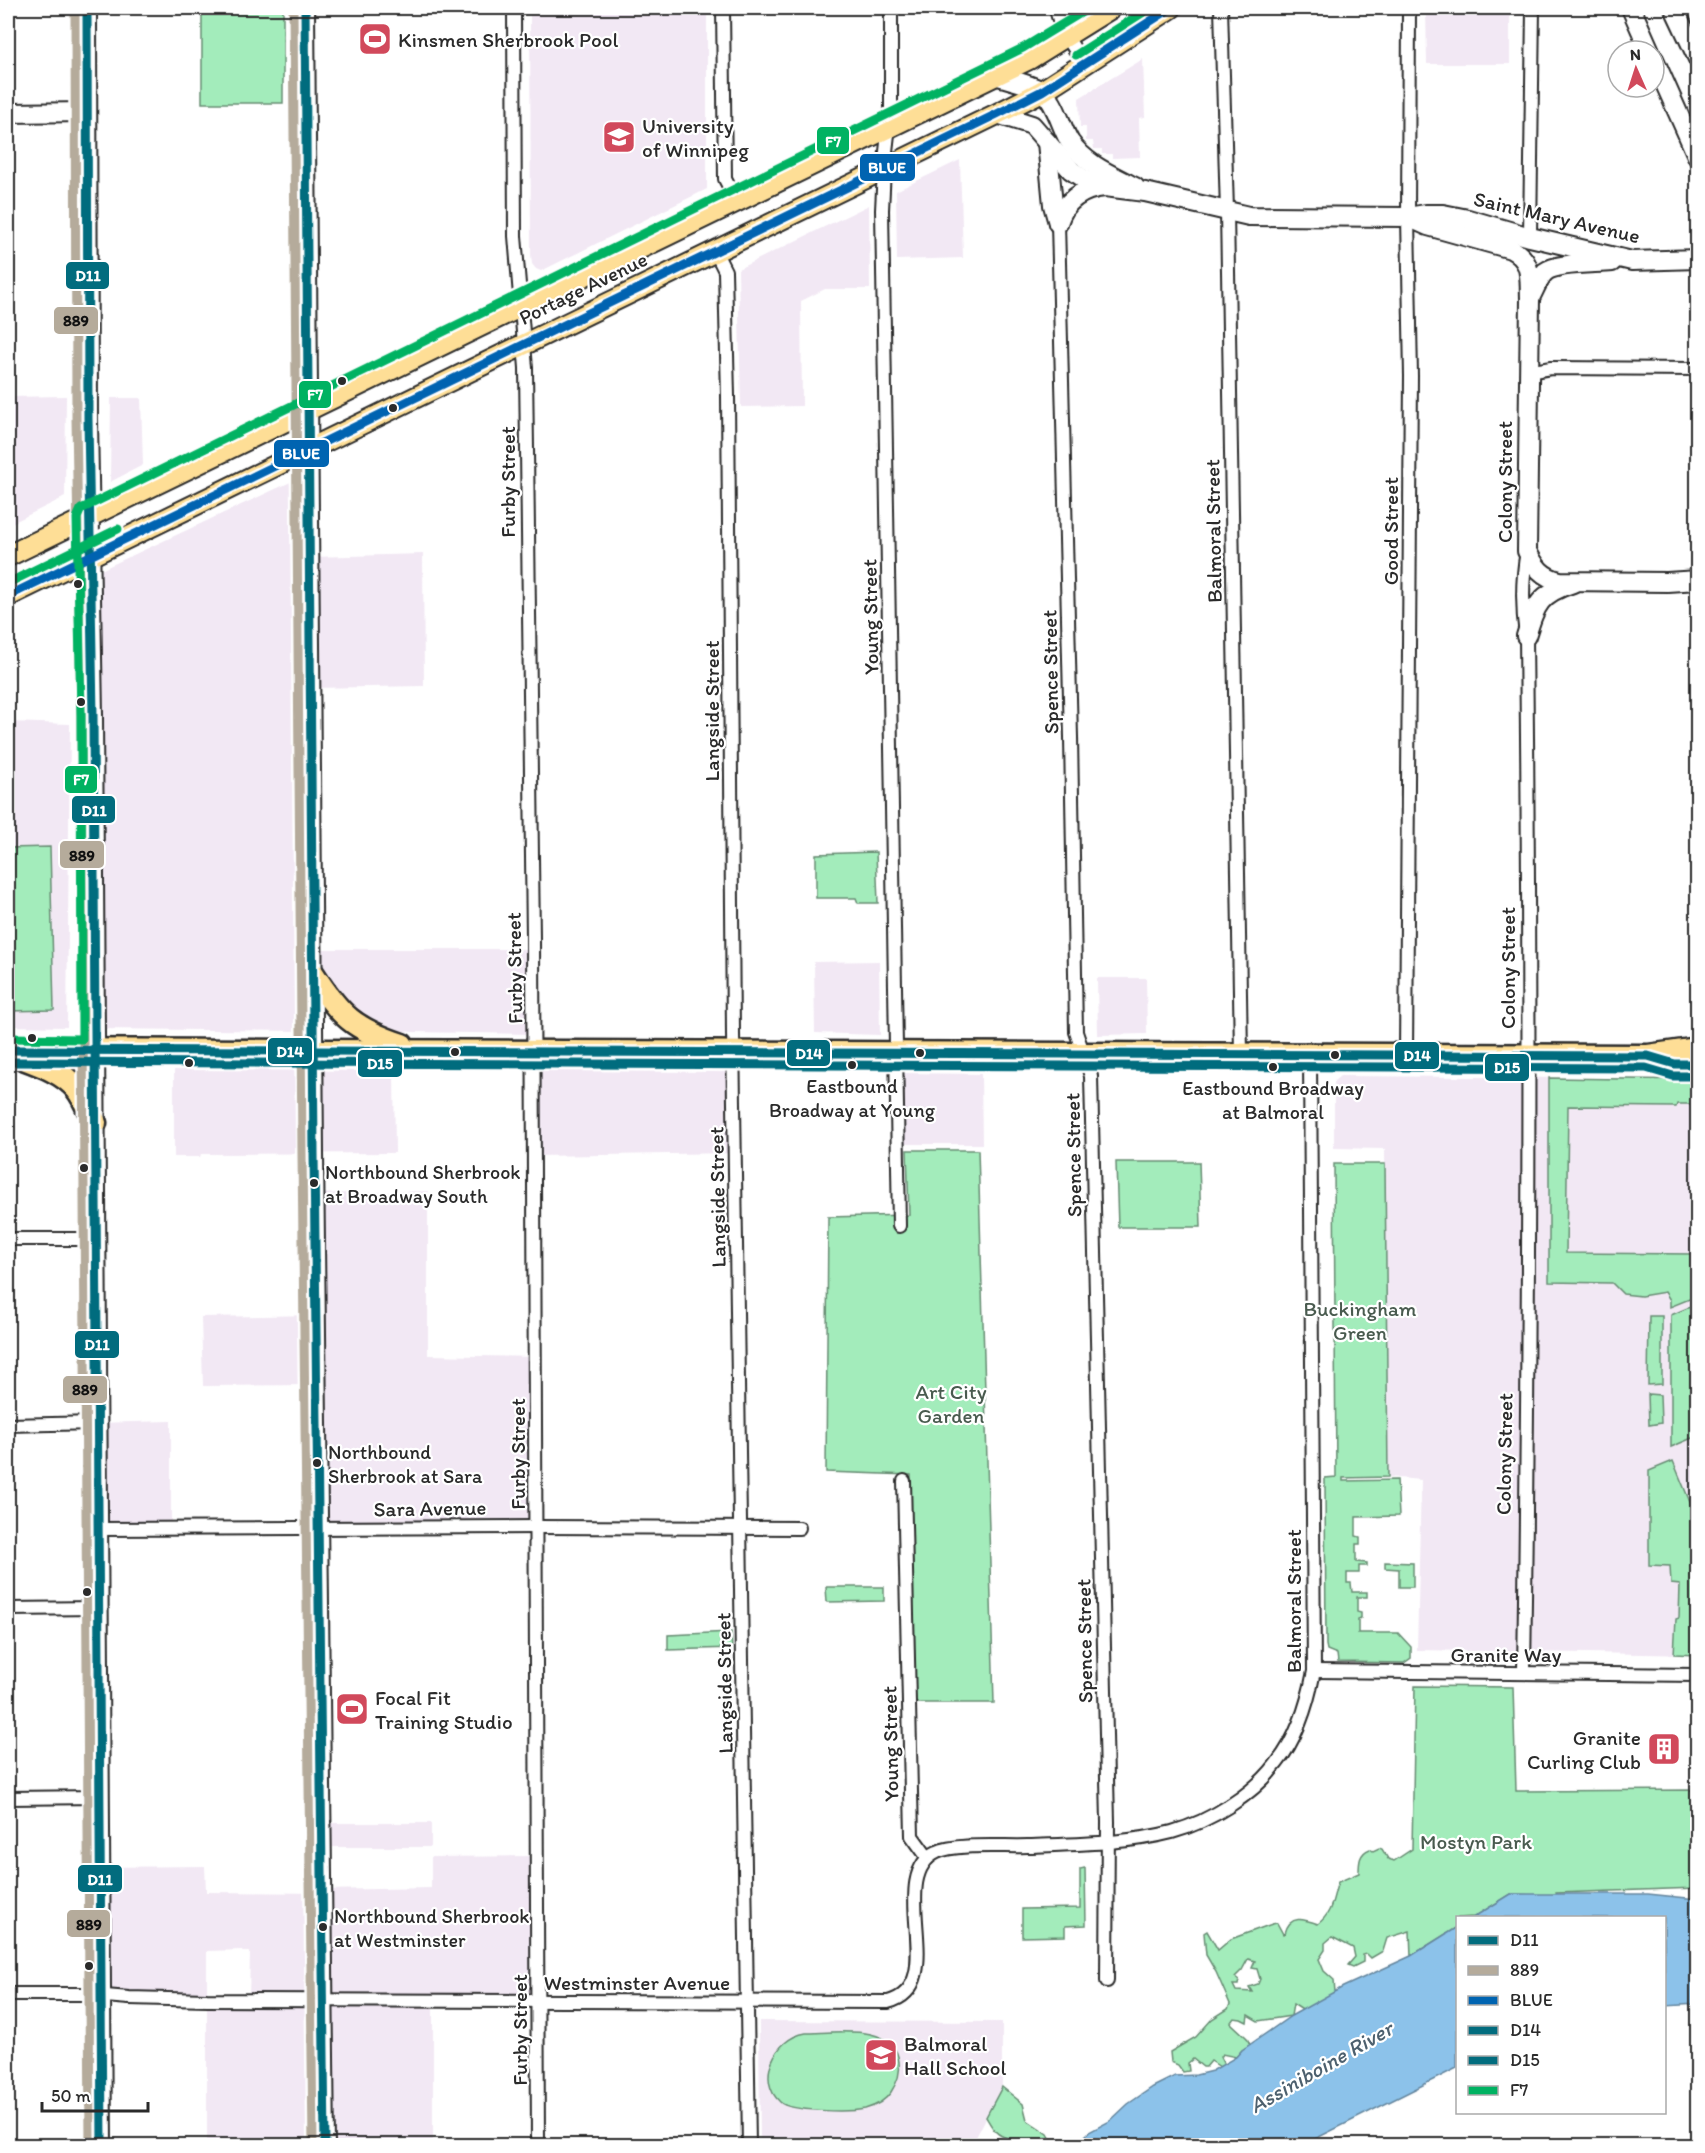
<svg xmlns="http://www.w3.org/2000/svg" width="1705" height="2153" viewBox="0 0 1705 2153" font-family="Itim,sans-serif">
<rect width="100%" height="100%" fill="#fff"/>
<filter id="ink" filterUnits="userSpaceOnUse"><feTurbulence type="fractalNoise" baseFrequency=".0167" numOctaves="2"/><feDisplacementMap in="SourceGraphic" scale="12" xChannelSelector="R" yChannelSelector="G"/><feConvolveMatrix kernelMatrix="1 2 1 2 8 2 1 2 1" color-interpolation-filters="sRGB"/></filter>
<g filter="url(#ink)">
<g fill="#f2e8f4" fill-rule="evenodd">
<polygon points="530,8 707,8 707,189 541,271 536,269 532,264 531,255"/>
<polygon points="1426,8 1510,8 1510,64 1427,64"/>
<polygon points="1143,59 1145,117 1139,118 1140,157 1112,158 1112,154 1102,154 1102,149 1094,149 1093,141 1086,141 1086,127 1080,127 1079,98"/>
<polygon points="960,160 963,258 897,260 896,191"/>
<polygon points="869,205 870,289 825,289 801,301 802,406 741,407 738,269"/>
<polygon points="66,396 65,497 8,525 8,397"/>
<polygon points="111,398 141,398 143,465 110,482"/>
<polygon points="310,473 311,557 423,554 424,686 312,688 314,949 533,949 534,1034 412,1032 388,1029 356,1013 314,962 313,1031 94,1029 90,575"/>
<polygon points="8,722 70,724 67,1027 8,1026"/>
<polygon points="879,961 880,1035 815,1033 814,962"/>
<polygon points="1097,978 1146,978 1147,1034 1098,1035"/>
<polygon points="174,1070 394,1071 395,1153 201,1154 200,1157 174,1157"/>
<polygon points="534,1071 734,1072 736,1153 535,1156"/>
<polygon points="897,1073 981,1074 982,1144 898,1144"/>
<polygon points="1340,1076 1697,1079 1697,1655 1417,1650 1421,1480 1388,1477 1385,1149 1334,1148 1334,1081"/>
<polygon points="428,1191 428,1355 536,1357 537,1527 318,1529 316,1385 203,1386 201,1317 316,1315 314,1194"/>
<polygon points="171,1421 171,1529 98,1529 96,1423"/>
<rect x="322" y="1823" width="109" height="24"/>
<path d="M 538,1856 L 538,2001 L 433,2001 L 433,2145 L 207,2145 L 207,2000 L 101,1996 L 100,1867 L 205,1866 L 206,1892 L 322,1893 L 322,1890 L 431,1888 L 431,1857 ZM 242,1950 L 243,1952 L 250,1952 L 249,2000 L 207,2000 L 207,1951 Z"/>
<polygon points="759,2021 1002,2022 1002,2087 972,2145 760,2145"/>
</g>
<g fill="#a3ecbb" stroke="#678c73" stroke-width="1.5" fill-rule="evenodd">
<rect x="202" y="8" width="81" height="95"/>
<polygon points="50,847 54,1010 8,1011 8,848"/>
<polygon points="876,852 878,903 858,903 856,898 816,898 816,854"/>
<polygon points="1549,1078 1697,1080 1697,1104 1677,1104 1676,1107 1568,1106 1566,1253 1697,1254 1697,1296 1670,1307 1670,1300 1665,1292 1641,1296 1623,1294 1612,1283 1549,1282"/>
<polygon points="907,1150 978,1150 994,1703 912,1703 911,1475 826,1472 828,1217 909,1215"/>
<polygon points="1116,1162 1199,1162 1201,1227 1118,1227"/>
<polygon points="1334,1164 1385,1164 1388,1477 1343,1478 1343,1481 1397,1480 1399,1516 1356,1517 1356,1536 1360,1537 1360,1544 1356,1544 1356,1562 1367,1563 1367,1566 1359,1566 1359,1573 1347,1573 1347,1583 1351,1583 1352,1592 1367,1592 1367,1597 1357,1597 1357,1612 1361,1613 1361,1618 1358,1619 1358,1633 1398,1633 1411,1647 1411,1658 1404,1663 1338,1662 1337,1654 1327,1650 1326,1645 1325,1478 1336,1477"/>
<polygon points="1697,1304 1697,1436 1671,1447 1671,1315"/>
<polygon points="1649,1316 1662,1316 1662,1384 1648,1385"/>
<polygon points="1648,1394 1660,1395 1661,1423 1649,1425"/>
<polygon points="1673,1461 1697,1519 1697,1655 1674,1654 1676,1619 1679,1618 1680,1585 1671,1584 1670,1566 1649,1565 1649,1471"/>
<polygon points="1385,1562 1413,1563 1413,1587 1399,1587 1399,1569 1385,1568"/>
<polygon points="826,1587 884,1587 884,1601 827,1602"/>
<polygon points="731,1632 732,1648 668,1650 668,1635"/>
<path d="M 1415,1686 L 1513,1687 L 1516,1791 L 1697,1790 L 1697,1888 L 1556,1893 L 1556,1896 L 1511,1894 L 1474,1917 L 1458,1918 L 1457,1927 L 1411,1956 L 1410,1931 L 1387,1938 L 1383,1951 L 1371,1958 L 1367,1954 L 1363,1955 L 1363,1962 L 1353,1967 L 1348,1965 L 1355,1957 L 1353,1948 L 1332,1937 L 1325,1943 L 1325,1950 L 1319,1959 L 1324,1971 L 1334,1980 L 1335,1992 L 1304,2011 L 1293,2004 L 1291,2016 L 1258,2021 L 1248,2015 L 1247,2022 L 1241,2019 L 1234,2018 L 1231,2022 L 1232,2024 L 1247,2038 L 1250,2045 L 1242,2050 L 1236,2057 L 1222,2054 L 1220,2057 L 1224,2065 L 1220,2067 L 1211,2061 L 1206,2067 L 1203,2067 L 1193,2059 L 1188,2063 L 1189,2071 L 1183,2072 L 1178,2065 L 1171,2062 L 1170,2052 L 1196,2037 L 1212,2019 L 1228,2009 L 1230,2004 L 1216,1972 L 1206,1955 L 1204,1933 L 1207,1931 L 1218,1950 L 1231,1939 L 1272,1924 L 1277,1923 L 1283,1934 L 1285,1933 C 1290,1914 1304,1919 1318,1924 C 1333,1912 1332,1899 1338,1882 L 1359,1873 C 1359,1863 1359,1853 1370,1849 L 1373,1851 L 1379,1848 L 1382,1849 L 1388,1859 L 1394,1861 L 1412,1849 ZM 1248,1959 L 1255,1961 L 1252,1968 L 1257,1969 L 1260,1979 L 1258,1984 L 1249,1987 L 1252,1992 L 1236,1991 L 1233,1985 L 1238,1985 L 1239,1980 L 1235,1977 L 1242,1970 Z"/>
<polygon points="1085,1868 1086,1925 1065,1926 1065,1936 1022,1937 1022,1909 1080,1908 1080,1869"/>
<path d="M 806,2033 C 834,2033 895,2022 899,2062 C 901,2073 897,2083 891,2092 C 885,2101 876,2106 865,2109 C 851,2112 790,2112 780,2102 C 756,2080 774,2038 806,2033 Z"/>
<path d="M 1002,2087 L 1023,2104 L 1027,2120 L 1048,2134 L 1054,2145 L 1009,2145 L 1008,2138 C 996,2136 992,2127 986,2117 Z"/>
</g>
<g fill="#8cc2ea" stroke="#65869e" stroke-width="1.5">
<polygon points="1511,1894 1648,1894 1697,1899 1697,2004 1665,2006 1664,1918 1474,1917"/>
<polygon points="1457,1927 1457,2068 1303,2145 1076,2145 1089,2132 1110,2121 1128,2104 1153,2087 1175,2076 1196,2075 1212,2071 1236,2057 1242,2050 1291,2016 1343,1987 1411,1956"/>
</g>
<g fill="none" stroke-linecap="round" stroke-linejoin="round">
<defs>
<g id="street">
<polyline points="514,8 515,236 526,368 533,938 538,2146"/>
<polyline points="723,8 725,179 737,202"/>
<polyline points="891,8 891,108 884,169 882,210 899,1226"/>
<path d="M 1056,8 C 1059,28 1073,46 1084,64"/>
<polyline points="1221,8 1227,211 1241,1054"/>
<polyline points="1058,223 1071,737 1076,1032 1091,1076 1108,1822 1107,1981"/>
<polyline points="1530,237 1533,8"/>
<polyline points="715,251 725,271 728,396 733,1034 749,2146"/>
<polyline points="1528,372 1551,368 1698,369"/>
<polyline points="1406,1055 1411,376 1408,217 1409,8"/>
<polyline points="8,1239 95,1239"/>
<polyline points="8,1425 96,1423"/>
<polyline points="904,1481 912,1836 928,1858"/>
<polyline points="98,1529 537,1527 799,1528"/>
<polyline points="8,1609 98,1608"/>
<polyline points="1314,1671 1698,1675"/>
<path d="M 1524,1673 C 1529,1328 1530,982 1526,636 C 1522,608 1522,579 1527,551"/>
<polyline points="8,1798 100,1797"/>
<path d="M 8,1994 L 82,1994 L 129,1998 L 207,2000 L 888,2002 C 952,1986 884,1877 937,1852 C 955,1843 1006,1847 1028,1846 C 1075,1844 1126,1844 1172,1832 C 1211,1821 1253,1795 1277,1763 C 1298,1737 1308,1703 1314,1671 L 1310,1055"/>
</g>
<g id="secondary">
<polyline points="87,8 88,419 93,715 102,2146"/>
<polyline points="305,8 314,1153 325,2146"/>
<polyline points="1631,8 1650,51"/>
<polyline points="1674,8 1698,59"/>
<polyline points="1654,59 1698,158"/>
<path d="M 995,75 C 1010,80 1027,83 1040,90 C 1055,98 1061,128 1070,142 C 1086,165 1112,175 1135,187"/>
<polyline points="8,113 87,112"/>
<polyline points="997,114 1032,125 1071,170 1085,180 1105,187 1145,192 1249,216 1408,217 1426,214 1443,214 1468,219 1530,237 1632,261 1698,259"/>
<polyline points="1047,142 1053,205 1058,223"/>
<path d="M 1408,217 L 1428,226 L 1511,249 C 1533,261 1529,277 1530,299 L 1527,551 C 1535,567 1542,577 1560,581 L 1667,582 L 1698,580"/>
<path d="M 1058,223 C 1065,200 1082,189 1105,187"/>
<path d="M 1530,298 C 1535,289 1538,279 1545,272 C 1557,262 1596,264 1612,262"/>
<path d="M 1526,636 C 1536,604 1539,594 1573,583"/>
</g>
<g id="primary">
<polyline points="8,556 1029,59 1111,8"/>
<polyline points="8,596 997,114 1042,91 1171,8"/>
</g>
<g id="highway">
<path d="M 313,974 C 340,1016 354,1029 402,1045"/>
<polyline points="8,1050 1648,1056 1698,1049"/>
<path d="M 15,1055 C 36,1063 62,1071 77,1089 C 85,1099 89,1112 95,1123"/>
</g>
</defs>
<use href="#street" stroke="#2b2b2b" stroke-width="16"/>
<use href="#secondary" stroke="#2b2b2b" stroke-width="22"/>
<use href="#primary" stroke="#2b2b2b" stroke-width="24"/>
<use href="#highway" stroke="#2b2b2b" stroke-width="27"/>
<use href="#street" stroke="#fff" stroke-width="12"/>
<use href="#secondary" stroke="#fff" stroke-width="18"/>
<use href="#primary" stroke="#fede96" stroke-width="20"/>
<use href="#highway" stroke="#fede96" stroke-width="22"/>
<defs>
<g id="bus-1">
<polyline points="87,8 88,419 93,715 102,2146"/>
<polyline points="305,8 314,1153 325,2146"/>
</g>
<g id="bus-2">
<polyline points="75,8 76,419 81,715 90,2146"/>
<polyline points="293,8 302,1153 313,2146"/>
</g>
<polyline id="bus-3" points="8,596 997,114 1042,91 1171,8"/>
<polyline id="bus-4" points="8,1050 1648,1056 1675,1064 1698,1064"/>
<polyline id="bus-5" points="8,1062 1646,1068 1673,1076 1698,1076"/>
<g id="bus-6">
<polyline points="1076,55 1150,8"/>
<polyline points="8,583 118,529"/>
<polyline points="8,1038 82,1039 81,715 77,518 81,509 1023,48 1089,8"/>
</g>
</defs>
<use href="#bus-1" stroke="#fff" stroke-width="14"/>
<use href="#bus-2" stroke="#fff" stroke-width="14"/>
<use href="#bus-3" stroke="#fff" stroke-width="14"/>
<use href="#bus-4" stroke="#fff" stroke-width="14"/>
<use href="#bus-5" stroke="#fff" stroke-width="14"/>
<use href="#bus-6" stroke="#fff" stroke-width="14"/>
<use href="#bus-1" stroke="#026c7e" stroke-width="9"/>
<use href="#bus-2" stroke="#b5ab9b" stroke-width="9"/>
<use href="#bus-3" stroke="#0064b1" stroke-width="9"/>
<use href="#bus-4" stroke="#026c7e" stroke-width="9"/>
<use href="#bus-5" stroke="#026c7e" stroke-width="9"/>
<use href="#bus-6" stroke="#00b262" stroke-width="9"/>
</g>
</g>
<defs>
<symbol id="stadium-square" viewBox="-11 -11 22 22"><rect x="-9" y="-9" width="18" height="18" rx="4" fill="#d1495b" stroke="#fff"/><path d="M0-5a6.5 5 0 1 0 0 10a6.5 5 0 1 0 0-10ZM-3.5-1.8h7v3.6h-7Z" fill="#fff"/></symbol>
<symbol id="university-square" viewBox="-11 -11 22 22"><rect x="-9" y="-9" width="18" height="18" rx="4" fill="#d1495b" stroke="#fff"/><path d="M0-5L7-2L0 1L-7-2ZM-4 1L0 2.5L4 1V4Q0 6-4 4Z" fill="#fff"/></symbol>
<symbol id="building-square" viewBox="-11 -11 22 22"><rect x="-9" y="-9" width="18" height="18" rx="4" fill="#d1495b" stroke="#fff"/><path d="M-4-6H4V6H1V3H-1V6H-4ZM-2.5-4.3h1.7v1.8h-1.7ZM.8-4.3h1.7v1.8H.8ZM-2.5-1h1.7V.8h-1.7ZM.8-1h1.7V.8H.8Z" fill="#fff"/></symbol>
<symbol id="school-square" viewBox="-11 -11 22 22"><rect x="-9" y="-9" width="18" height="18" rx="4" fill="#d1495b" stroke="#fff"/><path d="M0-5L7-2L0 1L-7-2ZM-4 1L0 2.5L4 1V4Q0 6-4 4Z" fill="#fff"/></symbol>
</defs>
<g fill-rule="evenodd">
<use href="#stadium-square" x="356" y="20" width="38" height="38"/>
<use href="#university-square" x="600" y="118" width="38" height="38"/>
<use href="#stadium-square" x="333" y="1690" width="38" height="38"/>
<use href="#building-square" x="1645" y="1730" width="38" height="38"/>
<use href="#school-square" x="862" y="2036" width="38" height="38"/>
</g>
<g fill="#2b2b2b" stroke="#fff" stroke-width="2">
<circle cx="342" cy="381" r="5"/>
<circle cx="393" cy="408" r="5"/>
<circle cx="78" cy="584" r="5"/>
<circle cx="81" cy="702" r="5"/>
<circle cx="32" cy="1038" r="5"/>
<circle cx="455" cy="1052" r="5"/>
<circle cx="920" cy="1053" r="5"/>
<circle cx="1335" cy="1055" r="5"/>
<circle cx="189" cy="1063" r="5"/>
<circle cx="852" cy="1065" r="5"/>
<circle cx="1273" cy="1067" r="5"/>
<circle cx="84" cy="1168" r="5"/>
<circle cx="314" cy="1183" r="5"/>
<circle cx="317" cy="1463" r="5"/>
<circle cx="87" cy="1592" r="5"/>
<circle cx="323" cy="1927" r="5"/>
<circle cx="89" cy="1966" r="5"/>
</g>
<g text-anchor="middle" dominant-baseline="central" stroke-width="4.5" stroke-linejoin="round" paint-order="stroke">
<g font-size="20" fill="#2b2b2b" stroke="#fff" text-anchor="start">
<text x="852" y="1086" text-anchor="middle">Eastbound<tspan x="852" dy="24">Broadway at Young</tspan></text>
<text x="1273" y="1088" text-anchor="middle">Eastbound Broadway<tspan x="1273" dy="24">at Balmoral</tspan></text>
<text x="325" y="1172">Northbound Sherbrook<tspan x="325" dy="24">at Broadway South</tspan></text>
<text x="328" y="1452">Northbound<tspan x="328" dy="24">Sherbrook at Sara</tspan></text>
<text x="334" y="1916">Northbound Sherbrook<tspan x="334" dy="24">at Westminster</tspan></text>
</g>
<g font-size="21" fill="#2b2b2b" stroke="#fff" text-anchor="start">
<text x="398" y="39">Kinsmen Sherbrook Pool</text>
<text x="642" y="125">University<tspan x="642" dy="24">of Winnipeg</tspan></text>
<text x="375" y="1697">Focal Fit<tspan x="375" dy="24">Training Studio</tspan></text>
<text x="1641" y="1737" text-anchor="end">Granite<tspan x="1641" dy="24">Curling Club</tspan></text>
<text x="904" y="2043">Balmoral<tspan x="904" dy="24">Hall School</tspan></text>
</g>
<g font-size="21" fill="#2b2b2b" stroke="#fff">
<text transform="translate(1557 217) rotate(13)">Saint Mary Avenue</text>
<text transform="translate(583 288) rotate(-26)">Portage Avenue</text>
<text transform="translate(507 482) rotate(-90)">Furby Street</text>
<text transform="translate(1504 482) rotate(-90)">Colony Street</text>
<text transform="translate(1213 531) rotate(-91)">Balmoral Street</text>
<text transform="translate(1390 531) rotate(-90)">Good Street</text>
<text transform="translate(870 617) rotate(-91)">Young Street</text>
<text transform="translate(1050 672) rotate(-91)">Spence Street</text>
<text transform="translate(711 711) rotate(-90)">Langside Street</text>
<text transform="translate(514 968) rotate(-91)">Furby Street</text>
<text transform="translate(1507 968) rotate(-90)">Colony Street</text>
<text transform="translate(1073 1155) rotate(-91)">Spence Street</text>
<text transform="translate(717 1197) rotate(-91)">Langside Street</text>
<text transform="translate(517 1454) rotate(-90)">Furby Street</text>
<text transform="translate(1504 1454) rotate(-89)">Colony Street</text>
<text transform="translate(430 1508) rotate(-1)">Sara Avenue</text>
<text transform="translate(1293 1601) rotate(-90)">Balmoral Street</text>
<text transform="translate(1084 1641) rotate(-91)">Spence Street</text>
<text x="1506" y="1654">Granite Way</text>
<text transform="translate(724 1683) rotate(-91)">Langside Street</text>
<text transform="translate(890 1744) rotate(-91)">Young Street</text>
<text x="637" y="1982">Westminster Avenue</text>
<text transform="translate(519 2030) rotate(-90)">Furby Street</text>
</g>
<g font-size="21" fill="#495b4f" stroke="#fff">
<text x="1360" y="1308">Buckingham<tspan x="1360" dy="24">Green</tspan></text>
<text x="951" y="1391">Art City<tspan x="951" dy="24">Garden</tspan></text>
<text x="1476" y="1841">Mostyn Park</text>
</g>
<g font-size="22" font-style="italic" fill="#4d606e" stroke="#fff">
<text transform="translate(1321 2067) rotate(-30)">Assiniboine River</text>
</g>
</g>
<g stroke="#fff" stroke-width="2">
<rect x="816" y="126" width="34" height="29" rx="6" fill="#00b262"/>
<rect x="859" y="153" width="57" height="29" rx="6" fill="#0064b1"/>
<rect x="65" y="261" width="45" height="29" rx="6" fill="#026c7e"/>
<rect x="53" y="306" width="46" height="29" rx="6" fill="#b5ab9b"/>
<rect x="298" y="380" width="34" height="29" rx="6" fill="#00b262"/>
<rect x="273" y="439" width="57" height="29" rx="6" fill="#0064b1"/>
<rect x="64" y="765" width="34" height="29" rx="6" fill="#00b262"/>
<rect x="71" y="795" width="45" height="29" rx="6" fill="#026c7e"/>
<rect x="59" y="840" width="46" height="29" rx="6" fill="#b5ab9b"/>
<rect x="267" y="1037" width="46" height="28" rx="6" fill="#026c7e"/>
<rect x="786" y="1039" width="45" height="28" rx="6" fill="#026c7e"/>
<rect x="1394" y="1041" width="46" height="29" rx="6" fill="#026c7e"/>
<rect x="357" y="1049" width="46" height="29" rx="6" fill="#026c7e"/>
<rect x="1484" y="1053" width="46" height="29" rx="6" fill="#026c7e"/>
<rect x="74" y="1330" width="46" height="29" rx="6" fill="#026c7e"/>
<rect x="62" y="1375" width="46" height="29" rx="6" fill="#b5ab9b"/>
<rect x="77" y="1864" width="46" height="29" rx="6" fill="#026c7e"/>
<rect x="66" y="1909" width="45" height="29" rx="6" fill="#b5ab9b"/>
</g>
<g font-size="16" text-anchor="middle" font-weight="bold" fill="#fff">
<text x="833" y="147">F7</text>
<text x="887" y="173">BLUE</text>
<text x="88" y="281">D11</text>
<text x="315" y="400">F7</text>
<text x="301" y="459">BLUE</text>
<text x="81" y="785">F7</text>
<text x="94" y="816">D11</text>
<text x="290" y="1057">D14</text>
<text x="809" y="1059">D14</text>
<text x="1417" y="1061">D14</text>
<text x="380" y="1069">D15</text>
<text x="1507" y="1073">D15</text>
<text x="97" y="1350">D11</text>
<text x="100" y="1885">D11</text>
</g>
<g font-size="16" text-anchor="middle" font-weight="bold" fill="#111">
<text x="76" y="326">889</text>
<text x="82" y="861">889</text>
<text x="85" y="1395">889</text>
<text x="89" y="1930">889</text>
</g>
<rect width="1705" height="2153" fill="none" stroke="#fff" stroke-width="30"/>
<rect x="15" y="15" width="1675" height="2123" fill="none" stroke="#2b2b2b" stroke-width="2" filter="url(#ink)"/>
<rect x="1456" y="1916" width="210" height="198" fill="#ffffff" stroke="#aaaaaa" stroke-width="1.5"/>
<rect x="1468" y="1936" width="30" height="9" fill="#026c7e" stroke="#aaaaaa" stroke-width="1.5"/>
<text x="1510" y="1946" font-size="18" fill="#2b2b2b">D11</text>
<rect x="1468" y="1966" width="30" height="9" fill="#b5ab9b" stroke="#aaaaaa" stroke-width="1.5"/>
<text x="1510" y="1976" font-size="18" fill="#2b2b2b">889</text>
<rect x="1468" y="1996" width="30" height="9" fill="#0064b1" stroke="#aaaaaa" stroke-width="1.5"/>
<text x="1510" y="2006" font-size="18" fill="#2b2b2b">BLUE</text>
<rect x="1468" y="2026" width="30" height="9" fill="#026c7e" stroke="#aaaaaa" stroke-width="1.5"/>
<text x="1510" y="2036" font-size="18" fill="#2b2b2b">D14</text>
<rect x="1468" y="2056" width="30" height="9" fill="#026c7e" stroke="#aaaaaa" stroke-width="1.5"/>
<text x="1510" y="2066" font-size="18" fill="#2b2b2b">D15</text>
<rect x="1468" y="2086" width="30" height="9" fill="#00b262" stroke="#aaaaaa" stroke-width="1.5"/>
<text x="1510" y="2096" font-size="18" fill="#2b2b2b">F7</text>
<g transform="translate(1636 69) rotate(357)"><circle r="28" fill="#ffffff" stroke="#aaaaaa" stroke-width="1.5"/>
<path d="M0-4.5L10 22L0 15L-10 22Z" fill="#d1495b"/>
<text y="-9" font-size="16" font-weight="bold" text-anchor="middle" fill="#2b2b2b">N</text>
</g>
<path d="M42 2102v9h106v-9" fill="none" stroke="#2b2b2b" stroke-width="3"/>
<text x="51" y="2102" font-size="18" fill="#2b2b2b" stroke="#ffffff" stroke-width="4.5" paint-order="stroke">50 m</text>
</svg>
